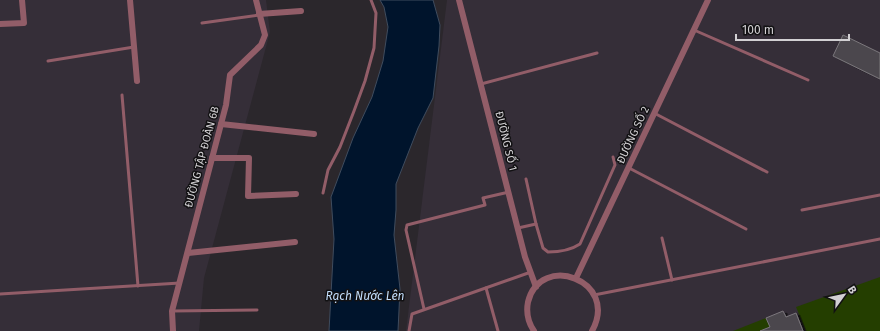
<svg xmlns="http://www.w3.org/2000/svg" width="880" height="331" viewBox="0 0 880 331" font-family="'Fira Sans',sans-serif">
<defs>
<filter id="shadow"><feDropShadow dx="3.5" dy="2" stdDeviation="0" flood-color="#0009"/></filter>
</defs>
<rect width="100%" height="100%" fill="#2b272c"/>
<g fill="#352e38">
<polygon points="0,0 266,0 270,32 204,278 199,331 0,331"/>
<polygon points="447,0 880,0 880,281 751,331 406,331"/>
</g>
<g fill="#243e00">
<polygon points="880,277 880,331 806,331 796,307"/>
<polygon points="766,318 770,327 760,331 733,331"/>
</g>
<polygon fill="#00142c" stroke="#3f4c5e" points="380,0 433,0 440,25 439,46 433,98 418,128 396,184 396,210 394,235 400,289 398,331 329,331 334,239 331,197 353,138 372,97 383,61 388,27 384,7"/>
<g fill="#4b474d" stroke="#7b777c" filter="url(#shadow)">
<polygon points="843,35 880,53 880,79 833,56"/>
<polygon points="783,311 786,317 796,313 803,331 760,331 770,327 766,318"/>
</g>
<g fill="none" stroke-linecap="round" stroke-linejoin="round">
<g stroke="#925d68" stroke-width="3">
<polyline points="202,23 259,15"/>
<polyline points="694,30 808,80"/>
<polyline points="48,61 134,47"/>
<polyline points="481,84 597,53"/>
<polyline points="122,95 138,286"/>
<polyline points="654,113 767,172"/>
<polyline points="629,168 746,229"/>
<path d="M 526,179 L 536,224 L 543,248 L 548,252 C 559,252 571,250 580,244 L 615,165 L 613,157"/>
<polyline points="323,193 328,170 340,147 354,111 365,81 374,48 376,13 371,0"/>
<polyline points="802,210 880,195"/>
<polyline points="518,228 536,224"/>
<polyline points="662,238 672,280"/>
<polyline points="486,288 498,331"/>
<polyline points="0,294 180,283"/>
<polyline points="594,295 880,239"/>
<polyline points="424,309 406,230 407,225 485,205 483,198 509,192"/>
<polyline points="172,311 257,310"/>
<polyline points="409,331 412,314 531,272"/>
</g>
<g stroke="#925d68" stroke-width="6">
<polyline points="130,0 137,81"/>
<polyline points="459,0 525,257 536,287"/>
<polyline points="259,14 301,11"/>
<polyline points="0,24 24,23 22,0"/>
<polyline points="221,124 314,134"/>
<polyline points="212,158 249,158 248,196 296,194"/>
<polyline points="188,253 295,242"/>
<polyline points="576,278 708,0"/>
<polyline points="173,331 172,311 226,105 230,75 261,45 265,35 256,0"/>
<path d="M 534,331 C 528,322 526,312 528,302 C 540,252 620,280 592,331"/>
</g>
</g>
<g text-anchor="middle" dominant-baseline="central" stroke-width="3" stroke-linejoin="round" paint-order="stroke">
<g font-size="11" fill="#d2d0d3" stroke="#121113">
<text transform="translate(633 135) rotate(-65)">ĐƯỜNG SỐ 2</text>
<text transform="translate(506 141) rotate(76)">ĐƯỜNG SỐ 1</text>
<text transform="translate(202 157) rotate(-75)">ĐƯỜNG TẬP ĐOÀN 6B</text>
</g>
<g font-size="12" font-style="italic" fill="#c3defc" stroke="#121113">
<text x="365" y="296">Rạch Nước Lên</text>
</g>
</g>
<g transform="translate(844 295) rotate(57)" stroke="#121113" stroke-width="3" paint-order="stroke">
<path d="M0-3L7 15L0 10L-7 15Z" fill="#d2d0d3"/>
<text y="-6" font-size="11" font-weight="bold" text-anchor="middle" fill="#d2d0d3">B</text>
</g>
<path d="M736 34v6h113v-6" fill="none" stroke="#d2d0d3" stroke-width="2"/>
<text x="742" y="34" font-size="12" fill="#d2d0d3" stroke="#121113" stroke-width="3" paint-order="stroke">100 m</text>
</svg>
